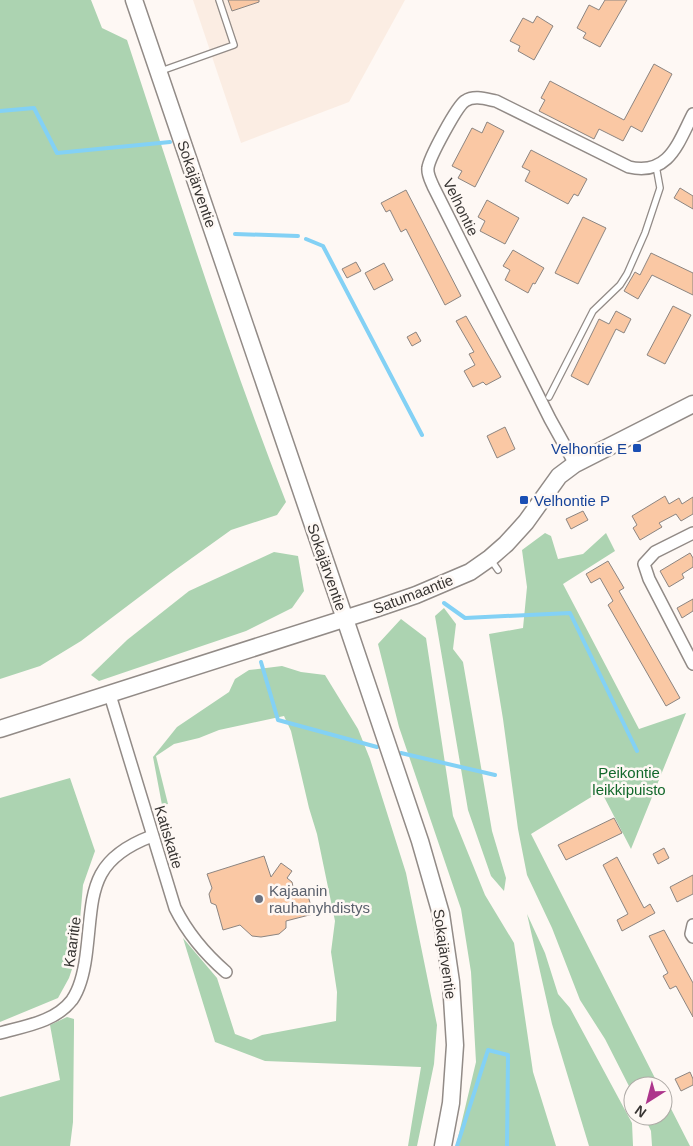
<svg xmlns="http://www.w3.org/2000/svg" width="693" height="1146" viewBox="0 0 693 1146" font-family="Arial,sans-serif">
<rect width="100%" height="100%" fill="#fef8f4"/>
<polygon fill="#fbede3" points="193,0 405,0 349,102 241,143"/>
<g fill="#acd3b1">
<path d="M 0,0 L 91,0 L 102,28 L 127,40 C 178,195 226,350 286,502 L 277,515 L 231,530 L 171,573 L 81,641 L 40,666 L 0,679 Z"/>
<polygon points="545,533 551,536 558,559 583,554 606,533 615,551 563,584 639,729 686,713 631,849 601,791 531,834 659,1086 633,1086 633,1094 605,1039 580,1000 552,928 527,875 518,829 503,719 489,634 523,628 527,587 522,550"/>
<polygon points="274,552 298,556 304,591 292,608 246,631 99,681 91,675 127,640 189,591"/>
<polygon points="444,608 456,624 453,649 463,662 492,831 506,878 504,891 491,876 468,810 435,616"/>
<polygon points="401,619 426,638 453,816 485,895 514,943 533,1072 556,1146 456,1146 476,1062 471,972 461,909 399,727 378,644"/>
<polygon points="282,666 301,672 325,675 358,729 370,759 406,873 437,1025 434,1064 417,1146 408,1146 421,1067 265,1061 215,1042 183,938 217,978 235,1034 251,1040 262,1035 336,1021 337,992 331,952 335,921 317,834 309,808 291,731 284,716 219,730 199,738 174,744 156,756 168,804 162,805 153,757 177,727 229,692 235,679 249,670"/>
<polygon points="70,778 95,851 83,885 77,954 69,978 58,998 0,1022 0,798"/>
<polygon points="527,914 545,953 558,994 570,1008 632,1123 633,1146 589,1146 552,1024"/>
<polygon points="67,1017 74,1019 74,1028 73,1122 70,1146 0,1146 0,1097 60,1080 50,1025"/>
<polygon points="663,1093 690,1146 652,1146 651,1131 644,1116 663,1116"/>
</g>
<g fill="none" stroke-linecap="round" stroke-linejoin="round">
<g stroke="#83d1f5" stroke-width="4">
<polyline points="0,111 34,108 57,153 170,142"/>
<polyline points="235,234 298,236"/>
<polyline points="306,239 323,246 422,435"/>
<polyline points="444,603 465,618 570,613 637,751"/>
<polyline points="261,662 278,720 377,747"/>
<polyline points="401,753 495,775"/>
<polyline points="457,1146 488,1050 508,1055 507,1146"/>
</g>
</g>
<g fill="#fac8a4" stroke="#8c8581">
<polygon points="228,0 259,0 259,2 232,11"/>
<polygon points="605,0 627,0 600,47 583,38 586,33 577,28 589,5 599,10"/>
<polygon points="537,16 553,26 534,60 518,51 520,46 510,41 523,18 533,23"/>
<polygon points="654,64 672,74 642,132 631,126 623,141 599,129 594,139 539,111 545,100 541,98 550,81 624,120"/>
<polygon points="487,122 504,131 475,187 458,178 462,171 452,166 472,128 482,133"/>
<polygon points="531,150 587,179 578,196 574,194 568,204 525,181 530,171 522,167"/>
<polygon points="680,188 693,196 693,209 674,198"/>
<polygon points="406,190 461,296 445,305 406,229 401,232 390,210 386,212 381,203"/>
<polygon points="487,200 519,218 505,244 480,231 485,221 478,217"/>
<polygon points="583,217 606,228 578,284 555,273"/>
<polygon points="513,250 544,268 535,284 533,283 528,293 505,280 510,270 503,266"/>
<polygon points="651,253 693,273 693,295 652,275 638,299 624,291 635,272 640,275"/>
<polygon points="356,262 361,271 347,278 342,269"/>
<polygon points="384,263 393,280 374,290 365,273"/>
<polygon points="673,306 691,315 665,364 647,355"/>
<polygon points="616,311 631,319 624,333 616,329 588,385 571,376 599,319 609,324"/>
<polygon points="466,316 501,377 486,385 483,382 473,387 464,371 475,365 469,354 474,352 456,321"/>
<polygon points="416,332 421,341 412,346 407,337"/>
<polygon points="505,427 515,449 497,458 487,436"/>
<polygon points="665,496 669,504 679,498 682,504 693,497 693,514 681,521 676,514 659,523 662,527 640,540 633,528 637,525 632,516"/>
<polygon points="583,511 588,520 571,529 566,519"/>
<polygon points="690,553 693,558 693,567 682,574 684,578 669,587 660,571"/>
<polygon points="608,561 624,588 619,591 680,698 666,706 608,605 613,601 600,578 591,583 586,574"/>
<polygon points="693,599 693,611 682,618 677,608"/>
<polygon points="614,818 622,833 566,860 558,845"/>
<polygon points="664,848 669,858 658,864 653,854"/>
<polygon points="264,856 271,877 281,863 292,871 287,878 292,882 294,891 306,888 313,914 286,921 286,928 279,934 261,937 252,936 240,925 223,930 216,905 211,903 209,894 212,888 207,874"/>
<polygon points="617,857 644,908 650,904 655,913 622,931 617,920 628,914 603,865"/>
<polygon points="693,875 693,894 677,902 670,887"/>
<polygon points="664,930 693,983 693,1017 676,986 670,989 663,976 668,973 649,936"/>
<polygon points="690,1072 693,1079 693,1085 681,1091 675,1079"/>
</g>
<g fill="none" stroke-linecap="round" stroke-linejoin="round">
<defs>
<g id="lane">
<polyline points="161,71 234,45 219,0"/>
<polyline points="549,397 593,311 620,285 627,274 645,233 660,188 656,166"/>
<polyline points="491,560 498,570"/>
</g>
<g id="street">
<path d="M 575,464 L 550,419 L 433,186 C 431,181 427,174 428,168 C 429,158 457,106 465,101 C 474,95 486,99 496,101 L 629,167 C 669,176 678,143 693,114"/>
<polyline points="693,533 655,552 644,564 649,579 693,664"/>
<path d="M 110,695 L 175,908 C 188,934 204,953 226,972"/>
<polyline points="693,925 691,934 693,937"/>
<path d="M 0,1033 C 25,1026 55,1022 72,1000 C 81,987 84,971 86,956 C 94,895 86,861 152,836"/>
</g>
<g id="secondary">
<polyline points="134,0 345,619 420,841 441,914 451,982 455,1045 451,1103 443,1146"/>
<polyline points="0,729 375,609 416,595 470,572 490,558 506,544 526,522 559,476 575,464 693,404"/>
</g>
</defs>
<use href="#lane" stroke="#928b87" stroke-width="8"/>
<use href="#street" stroke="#928b87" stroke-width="14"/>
<use href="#secondary" stroke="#928b87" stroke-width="19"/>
<use href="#lane" stroke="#fff" stroke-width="5.5"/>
<use href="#street" stroke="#fff" stroke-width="11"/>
<use href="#secondary" stroke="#fff" stroke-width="16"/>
</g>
<g fill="#1a4fb4" stroke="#fef8f4" stroke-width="2">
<rect x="632" y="443" width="10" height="10" rx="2.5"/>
<rect x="519" y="495" width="10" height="10" rx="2.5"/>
</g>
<circle fill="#6b7280" stroke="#fef8f4" stroke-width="2" cx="259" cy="899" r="5"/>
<g text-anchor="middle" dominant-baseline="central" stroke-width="5" stroke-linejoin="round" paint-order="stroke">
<g font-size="15" fill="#373432" stroke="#fef8f4">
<text transform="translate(197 184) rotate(71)">Sokajärventie</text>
<text transform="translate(461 207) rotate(64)">Velhontie</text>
<text transform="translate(327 567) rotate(71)">Sokajärventie</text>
<text transform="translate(413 594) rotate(-21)">Satumaantie</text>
<text transform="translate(169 837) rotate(73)">Katiskatie</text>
<text transform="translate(72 942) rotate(-82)">Kaaritie</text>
<text transform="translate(445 954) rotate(82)">Sokajärventie</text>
</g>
<g font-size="15" fill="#164399" stroke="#fef8f4" text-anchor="end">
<text x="627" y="448">Velhontie E</text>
<text x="534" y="500" text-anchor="start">Velhontie P</text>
</g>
<g font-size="15" fill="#12682b" stroke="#fef8f4">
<text x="629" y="772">Peikontie<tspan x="629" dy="17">leikkipuisto</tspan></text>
</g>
<g font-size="15" fill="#5b616d" stroke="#fef8f4" text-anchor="start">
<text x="269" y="890">Kajaanin<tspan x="269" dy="17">rauhanyhdistys</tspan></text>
</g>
</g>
<g transform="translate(648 1101) rotate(216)"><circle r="24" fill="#fef8f4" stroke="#aeaaa6"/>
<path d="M0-4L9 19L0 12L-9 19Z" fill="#ad368c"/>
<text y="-8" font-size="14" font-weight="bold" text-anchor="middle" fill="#373432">N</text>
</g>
</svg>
